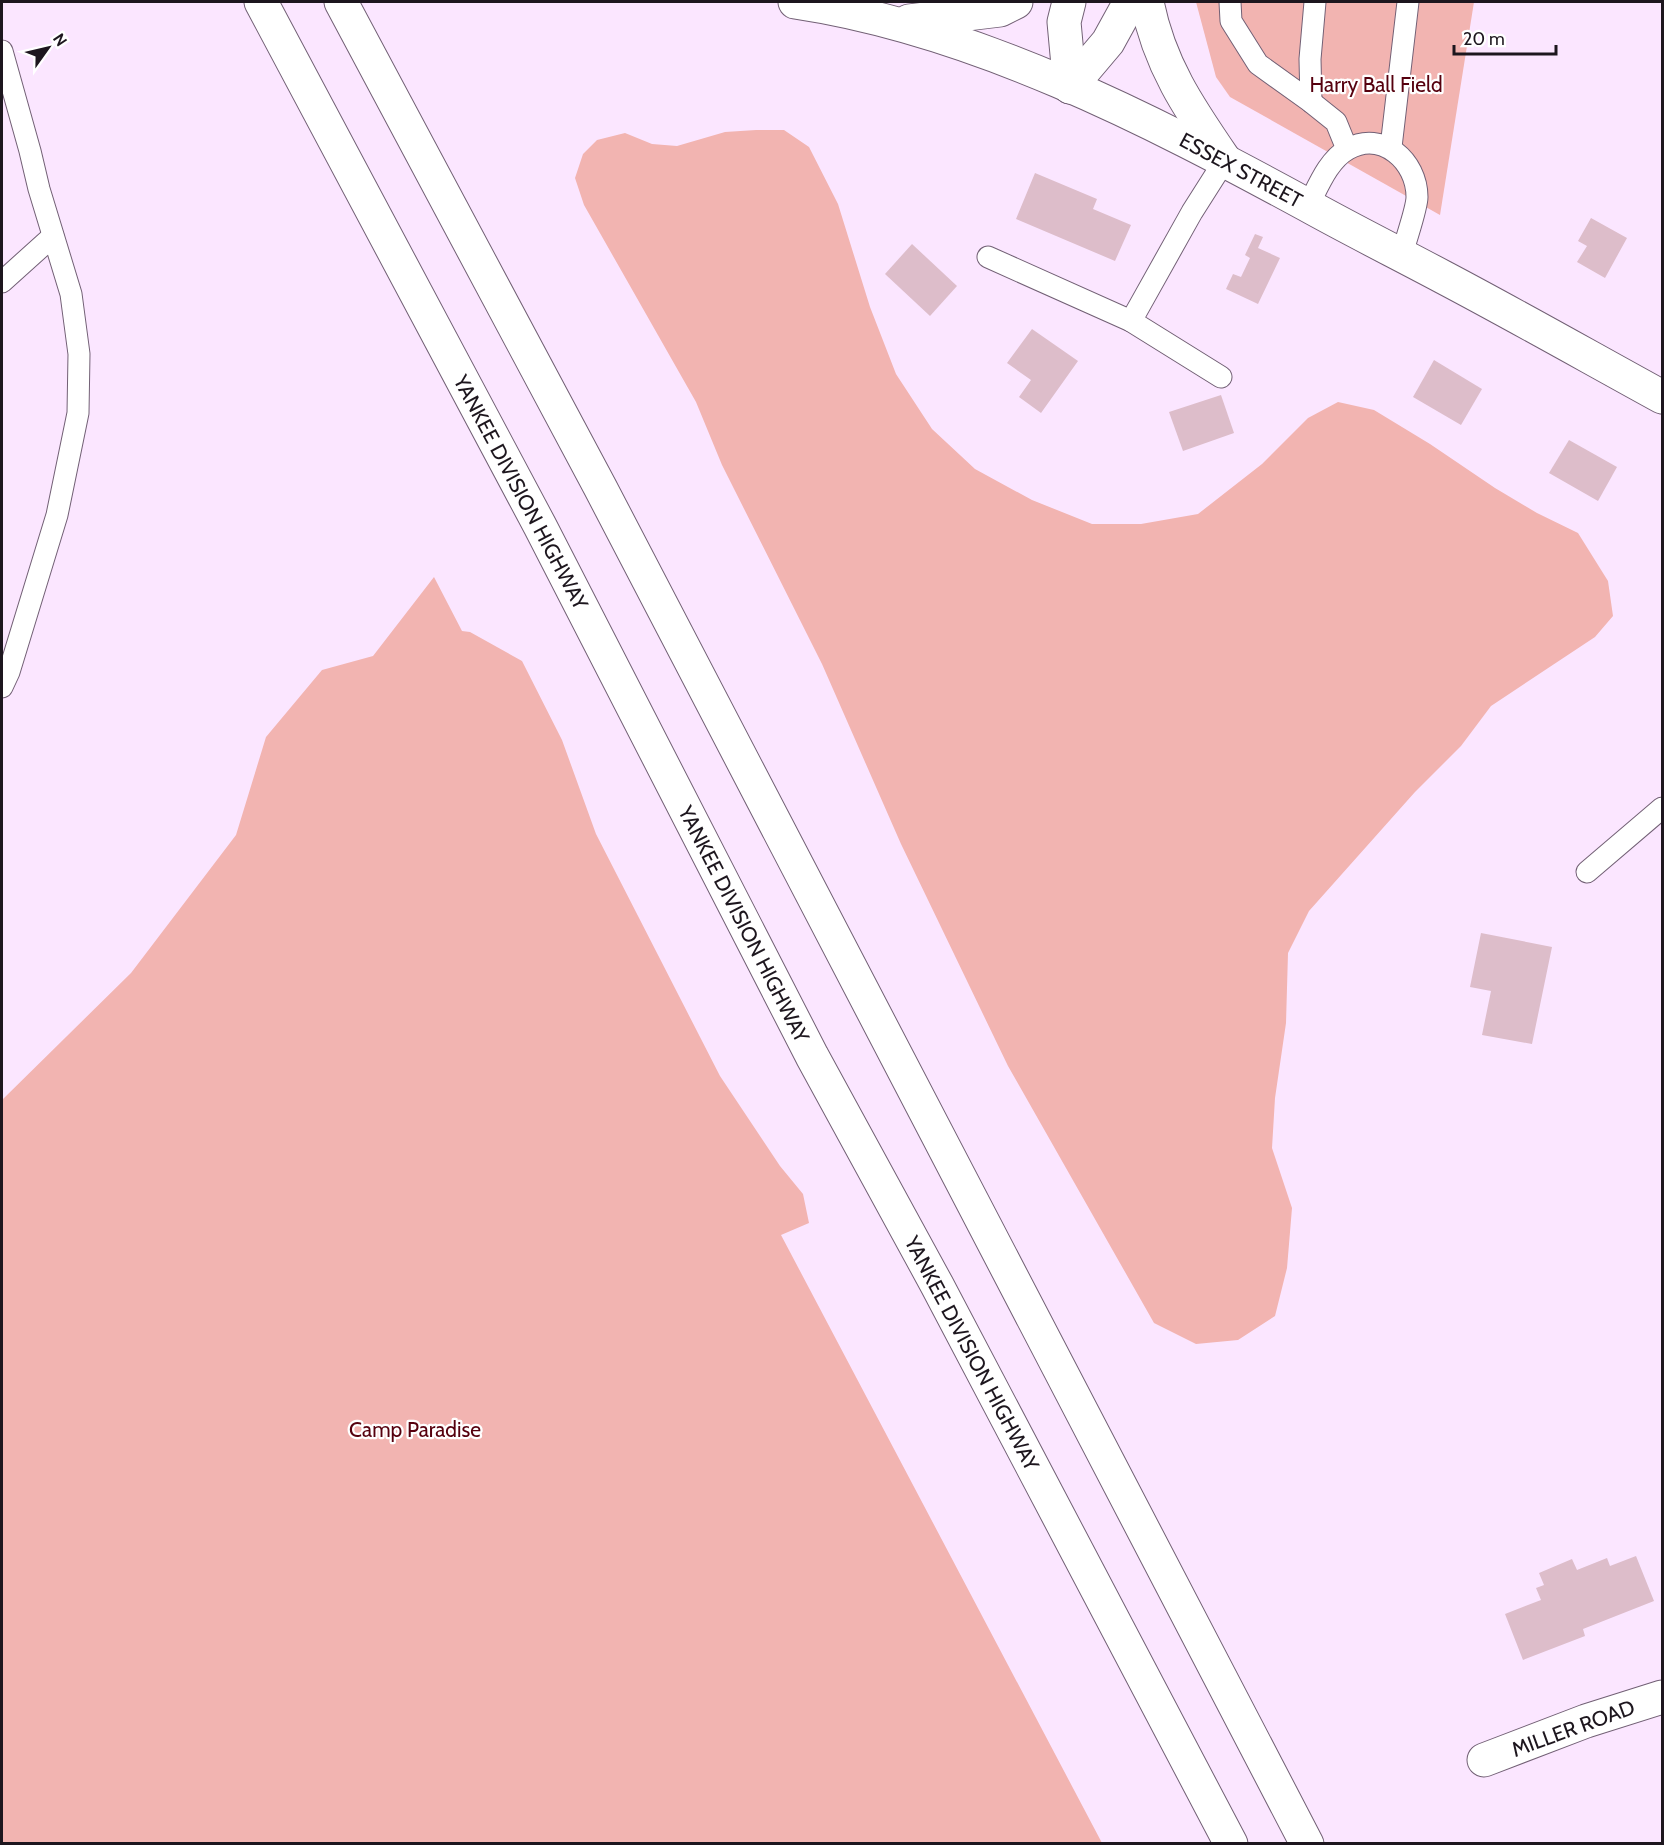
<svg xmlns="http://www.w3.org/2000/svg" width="1664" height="1845" viewBox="0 0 1664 1845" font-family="Cabin,sans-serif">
<rect width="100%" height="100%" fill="#fbe6ff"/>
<g fill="#f2b4b1">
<polygon points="1196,2 1474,2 1440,215 1230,97 1216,77"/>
<polygon points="756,130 784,130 809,147 838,204 870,307 896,374 932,429 975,469 1032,500 1092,524 1141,524 1198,514 1262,464 1308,418 1338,402 1374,410 1430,444 1495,488 1537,513 1578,533 1608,581 1613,616 1595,637 1491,706 1461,746 1415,792 1309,911 1288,953 1286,1023 1275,1098 1272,1148 1292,1208 1287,1268 1275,1316 1238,1340 1196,1344 1154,1323 1008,1066 901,844 822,664 722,465 696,402 584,205 575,178 583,154 597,140 625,133 652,144 677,146 725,132"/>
<polygon points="434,577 462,631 470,632 522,661 562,740 596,834 720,1076 780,1166 803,1194 809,1223 781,1235 1102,1843 2,1843 2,1100 131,973 236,835 266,737 322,670 373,656"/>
</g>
<g fill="#ddbdca">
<polygon points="1035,173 1097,199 1093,209 1131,225 1115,261 1016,219"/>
<polygon points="1591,218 1627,238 1605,278 1577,262 1587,246 1578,241"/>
<polygon points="1255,234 1263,237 1258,248 1280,258 1258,304 1226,289 1233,274 1241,277 1250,258 1245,255"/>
<polygon points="912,244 957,286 930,316 885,274"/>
<polygon points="1032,329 1078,361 1041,413 1019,397 1031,380 1007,363"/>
<polygon points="1434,360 1482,389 1461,425 1413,397"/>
<polygon points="1221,395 1234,433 1183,451 1169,412"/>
<polygon points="1569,440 1617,467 1598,501 1549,473"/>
<polygon points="1481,933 1552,947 1532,1044 1482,1035 1491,991 1470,987"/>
<polygon points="1636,1556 1654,1601 1583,1629 1585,1636 1523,1660 1505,1614 1541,1600 1536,1588 1544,1585 1539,1573 1572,1559 1577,1570 1607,1558 1610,1566"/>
</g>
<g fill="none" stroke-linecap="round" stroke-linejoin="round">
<defs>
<g id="lane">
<polyline points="1230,2 1231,21 1258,64 1311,102 1336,122 1347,149"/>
<polyline points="2,51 30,151 39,189 71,294 79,354 78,413 57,515 9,672 2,687"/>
<polyline points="1311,102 1310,59 1315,2"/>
<polyline points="1391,147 1408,2"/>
<path d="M 1308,206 C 1318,187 1328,160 1348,149 C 1382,130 1417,161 1417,197 C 1417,209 1405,241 1402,255"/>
<polyline points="988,257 1131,321"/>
<polyline points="2,282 53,236"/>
<polyline points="1221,377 1131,321 1192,212 1225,160"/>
<polyline points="1587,872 1662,808"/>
</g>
<polyline id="street" points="1484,1760 1586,1721 1662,1697"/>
<g id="secondary">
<path d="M 795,2 C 975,29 1149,119 1307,205 C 1352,230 1398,253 1443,277 C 1517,316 1589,357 1662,397"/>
<polyline points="1069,2 1064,22 1070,87"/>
<path d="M 1147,2 C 1159,64 1189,108 1224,159"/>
<polyline points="909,21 1000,10 1016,2"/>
<polyline points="1070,87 1108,42 1130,2"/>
</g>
<g id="highway">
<polyline points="261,2 540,526 812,1056 937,1285 1231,1844"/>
<polyline points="341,2 600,487 1307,1844"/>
</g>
</defs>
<use href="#lane" stroke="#726075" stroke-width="23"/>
<use href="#street" stroke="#726075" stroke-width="35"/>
<use href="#secondary" stroke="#726075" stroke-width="35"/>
<use href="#highway" stroke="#726075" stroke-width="35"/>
<use href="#lane" stroke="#fff" stroke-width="21"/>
<use href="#street" stroke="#fff" stroke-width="33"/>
<use href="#secondary" stroke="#fff" stroke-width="33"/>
<use href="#highway" stroke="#fff" stroke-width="33"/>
</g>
<g text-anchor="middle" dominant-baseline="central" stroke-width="4.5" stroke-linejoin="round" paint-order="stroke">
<g font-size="21" fill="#56000e" stroke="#fff">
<text x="1376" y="84">Harry Ball Field</text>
<text x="415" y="1429">Camp Paradise</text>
</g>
<g font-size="21" fill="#1d161e" stroke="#fff">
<text transform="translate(1241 170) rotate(28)">ESSEX STREET</text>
<text transform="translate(521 492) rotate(62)">YANKEE DIVISION HIGHWAY</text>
<text transform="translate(744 924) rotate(63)">YANKEE DIVISION HIGHWAY</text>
<text transform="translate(972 1353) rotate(62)">YANKEE DIVISION HIGHWAY</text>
<text transform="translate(1573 1728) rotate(-20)">MILLER ROAD</text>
</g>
</g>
<rect width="1664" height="1845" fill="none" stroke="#1d161e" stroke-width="6"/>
<g transform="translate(48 48) rotate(56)" stroke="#ffffff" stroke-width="4.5" paint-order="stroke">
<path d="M0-4.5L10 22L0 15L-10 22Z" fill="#1d161e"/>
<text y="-9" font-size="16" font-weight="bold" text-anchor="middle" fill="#1d161e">N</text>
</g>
<path d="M1454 45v9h102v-9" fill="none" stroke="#1d161e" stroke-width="3"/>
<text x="1463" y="45" font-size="18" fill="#1d161e" stroke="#ffffff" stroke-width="4.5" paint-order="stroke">20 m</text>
</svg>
